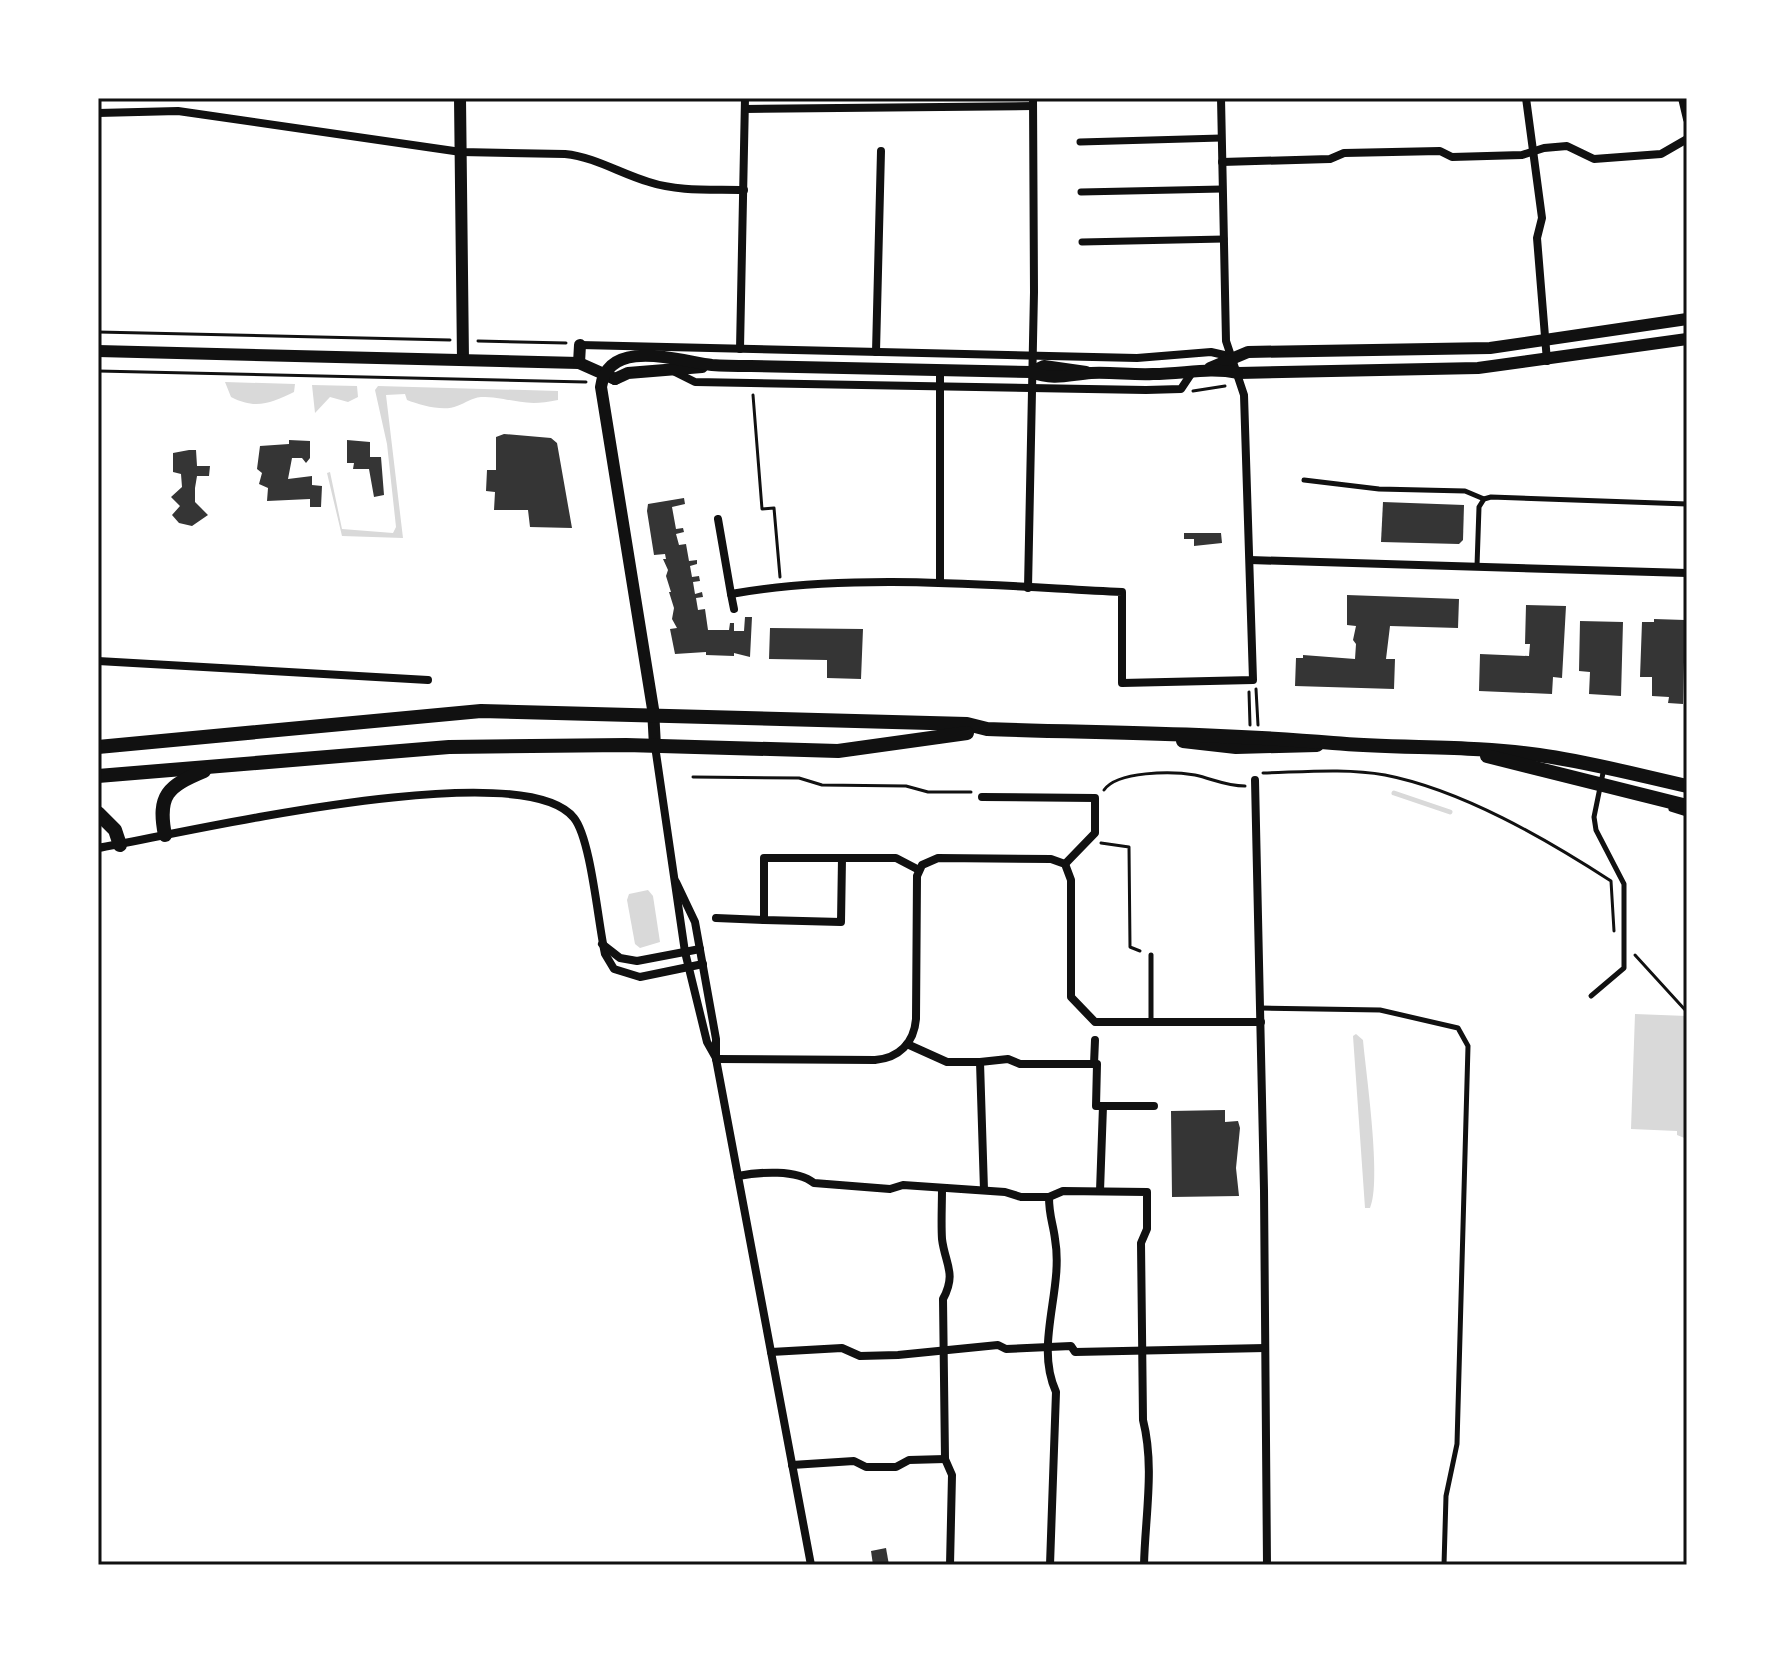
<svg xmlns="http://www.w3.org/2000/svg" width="1785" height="1663" viewBox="0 0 1785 1663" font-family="Raleway,sans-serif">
<rect width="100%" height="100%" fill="#fff"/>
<g fill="#d9d9d9">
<path d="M 225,382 L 295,384 L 294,392 C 271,403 256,410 231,397 Z"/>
<polygon points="312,385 357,386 358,397 348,402 330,397 315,413"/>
<path d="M 378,386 L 558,391 L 558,400 C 522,408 511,397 481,397 C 471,398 466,403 457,406 C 444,412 420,405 407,400 L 405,394 L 386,395 L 403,538 L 342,536 L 327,473 L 330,472 L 342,529 L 393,533 L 396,527 L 387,444 L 375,390 Z"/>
<polygon points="648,890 653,896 660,942 640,948 635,944 627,900 629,894"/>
<polygon points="1635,1014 1687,1016 1687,1139 1677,1135 1677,1131 1631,1129"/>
<path d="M 1356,1034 L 1363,1040 C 1366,1074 1382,1182 1370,1208 L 1365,1208 L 1353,1036 Z"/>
</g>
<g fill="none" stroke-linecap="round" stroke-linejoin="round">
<polyline stroke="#d9d9d9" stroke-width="5" points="1394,793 1450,812"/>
</g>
<g fill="#353535">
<polygon points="504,434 551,438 557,443 572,528 530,527 528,510 494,510 495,492 486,491 487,470 496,470 496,437"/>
<polygon points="289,440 310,441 310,458 306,463 302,458 292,458 288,479 312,476 312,485 322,486 321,507 310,507 310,499 267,501 268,488 259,484 262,473 257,469 260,446 289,444"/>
<polygon points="347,440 370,442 370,457 381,457 384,495 374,497 369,469 353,469 354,463 347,463"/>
<polygon points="189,450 196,450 197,466 210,466 209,476 197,476 195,488 195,502 208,515 192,526 179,523 172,515 180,506 171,497 182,487 181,474 173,472 173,453"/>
<polygon points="684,498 685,504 672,507 676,529 683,528 684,532 676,534 679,545 686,544 689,561 697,560 697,564 690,566 692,577 699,576 700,581 693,582 695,594 702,592 703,597 696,598 698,610 705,609 708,630 729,630 730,623 734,623 734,631 744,631 745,617 752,617 750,657 734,653 734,656 706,655 706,652 675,654 670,629 677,628 672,619 674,608 669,592 671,592 666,576 668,570 663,559 666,559 665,554 654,555 647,511 648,504"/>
<polygon points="1383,502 1464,505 1463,540 1459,544 1381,542"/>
<polygon points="1184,533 1221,533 1222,543 1194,546 1194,539 1184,539"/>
<polygon points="1347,595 1459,599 1458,628 1390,626 1386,659 1395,659 1394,689 1295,686 1296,658 1303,658 1303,655 1355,659 1356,644 1353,640 1356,626 1347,625"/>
<polygon points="1526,605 1566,606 1562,678 1553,677 1552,694 1479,691 1480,654 1529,656 1530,644 1525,644"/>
<polygon points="1654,619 1685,620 1683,704 1668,703 1669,697 1652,696 1652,677 1640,677 1642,622 1654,622"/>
<polygon points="1580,621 1623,622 1621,696 1589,694 1590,672 1579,671"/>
<polygon points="770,628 863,629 861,679 827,678 827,660 769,659"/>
<polygon points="1225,1110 1225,1122 1238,1121 1240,1128 1236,1168 1239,1196 1172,1197 1171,1111"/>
<polygon points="886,1548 889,1565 873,1565 871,1551"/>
</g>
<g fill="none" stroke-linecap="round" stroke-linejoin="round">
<g stroke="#111" stroke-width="3">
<polyline points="98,332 450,340"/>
<polyline points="478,341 566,343"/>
<polyline points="98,371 586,382"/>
<polyline points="1193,391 1225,386"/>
<polyline points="753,395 762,509 774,508 780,577"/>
<polyline points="1256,689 1258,725"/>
<polyline points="1249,692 1250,725"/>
<path d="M 1263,773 C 1303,772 1346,768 1385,775 C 1462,790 1546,839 1611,881 L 1614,931"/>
<polyline points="693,777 799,778 822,785 906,786 928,792 971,792"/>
<path d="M 1104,790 C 1117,771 1172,771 1195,775 C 1213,779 1226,786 1245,786"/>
<polyline points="1101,843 1129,847 1130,947 1140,951"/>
<polyline points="1635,955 1687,1012"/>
</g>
<g stroke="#111" stroke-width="5">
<polyline points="1304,480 1379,489 1465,491 1484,499"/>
<polyline points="1477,566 1479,507 1484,499 1491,497 1687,504"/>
<polyline points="1671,809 1687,814"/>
<polyline points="1591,996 1624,968 1624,884 1596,830 1594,817 1604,768"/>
<polyline points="1261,1008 1380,1010 1458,1028 1468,1046 1457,1444 1446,1496 1444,1565"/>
<polyline points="1151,1022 1151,955"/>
</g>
<g stroke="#111" stroke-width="7">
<polyline points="1080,142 1221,138"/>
<polyline points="1081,192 1222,189"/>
<polyline points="1082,242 1224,239"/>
</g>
<g stroke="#111" stroke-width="8">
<polyline points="1526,98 1542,218 1537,238 1547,361"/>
<polyline points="1682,98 1687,119"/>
<polyline points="745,109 1033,106"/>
<path d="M 98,113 L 178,111 L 461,152 L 565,154 C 595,157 621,174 649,182 C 679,192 713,189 744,190"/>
<polyline points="1222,162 1330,159 1344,153 1440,151 1452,157 1522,155 1544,148 1567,146 1594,159 1661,154 1687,139"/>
<polyline points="580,345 1137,358 1211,352 1233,357"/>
<polyline points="740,349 745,98"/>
<polyline points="876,352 881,151"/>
<polyline points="940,370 940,583"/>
<polyline points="673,371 695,382 1146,390 1181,389 1193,371"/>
<path d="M 718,519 L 731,594 C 855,572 996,586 1122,592 L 1122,683 L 1253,680 L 1244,395 L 1226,341 L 1221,98"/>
<polyline points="1250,560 1687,573"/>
<polyline points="1028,588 1034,292 1033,98"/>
<polyline points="731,594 734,609"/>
<polyline points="98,661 428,680"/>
<polyline points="655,746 685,952 707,1042 716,1058"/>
<polyline points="1255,780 1264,1190 1267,1565"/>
<polyline points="982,797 1095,798 1095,833 1065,864"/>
<path d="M 98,848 C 180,834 522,752 574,818 C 591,839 598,923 605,954 L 614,969 L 640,977 L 703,964"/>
<polyline points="842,858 841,922 764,920 764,858 896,858 919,870"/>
<polyline points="676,882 695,922 716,1039 716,1059 811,1565"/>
<polyline points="716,918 764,920"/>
<polyline points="602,944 620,958 637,961 700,949"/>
<polyline points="907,1044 947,1062 980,1062 984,1190"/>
<path d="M 716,1059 L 875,1060 C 899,1058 914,1043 916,1019 L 917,876 L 922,865 L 938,858 L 1051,859 L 1065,864 L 1071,880 L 1071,997 L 1095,1022 L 1261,1022"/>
<polyline points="980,1062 1008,1059 1020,1064 1097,1064 1096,1106 1154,1106"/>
<polyline points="1094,1064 1095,1040"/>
<path d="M 738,1176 C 760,1172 796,1169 814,1183 L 890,1189 L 903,1185 L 1005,1192 L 1021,1197 L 1049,1197 L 1063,1191 L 1147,1192 L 1147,1229 L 1141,1243 L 1143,1420 C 1155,1467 1145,1517 1144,1565"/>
<path d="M 942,1188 C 942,1205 941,1223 942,1239 C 945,1264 957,1273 943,1299 L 945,1459 L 952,1475 L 950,1565"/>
<polyline points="1100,1191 1103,1106"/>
<path d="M 1049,1197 C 1049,1216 1053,1223 1055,1239 C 1064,1290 1034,1344 1056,1392 L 1050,1565"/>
<polyline points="771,1352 842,1348 860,1356 898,1355 998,1345 1006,1349 1071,1346 1075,1352 1265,1348"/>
<polyline points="792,1465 854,1461 866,1467 896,1467 909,1460 945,1459"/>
</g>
<g stroke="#111" stroke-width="12">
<polyline points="460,98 463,360"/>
<polyline points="98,351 579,363 615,379"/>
<polyline points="579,363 580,345"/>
<polyline points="1210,368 1248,352 1490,348 1687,319"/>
<polyline points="1031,372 1044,366 1086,372"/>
<polyline points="615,379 628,373 702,367"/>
<path d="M 655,746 L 653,709 L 601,387 C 608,337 679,361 712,365 C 725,366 738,366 751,366 L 1031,372 C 1054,381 1068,375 1091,373 C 1112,372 1133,375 1153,374 C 1185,374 1207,367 1239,373 L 1478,368 L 1687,339"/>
</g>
<g stroke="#111" stroke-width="14">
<polyline points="1183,741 1236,747 1317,745"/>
<path d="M 98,747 L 481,711 L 967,724 L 987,729 C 1103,733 1218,733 1333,743 C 1401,749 1471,745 1539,755 C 1589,762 1638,775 1687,786"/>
<polyline points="1487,756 1687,806"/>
<polyline points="98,776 449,747 626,745 838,751 967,733"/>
<polyline points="98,813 115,830 120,845"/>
<path d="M 165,835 C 157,795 168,786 204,771"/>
</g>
</g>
<rect width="1785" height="1663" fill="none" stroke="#ffffff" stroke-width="200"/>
<rect x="100" y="100" width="1585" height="1463" fill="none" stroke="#111" stroke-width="3"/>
</svg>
